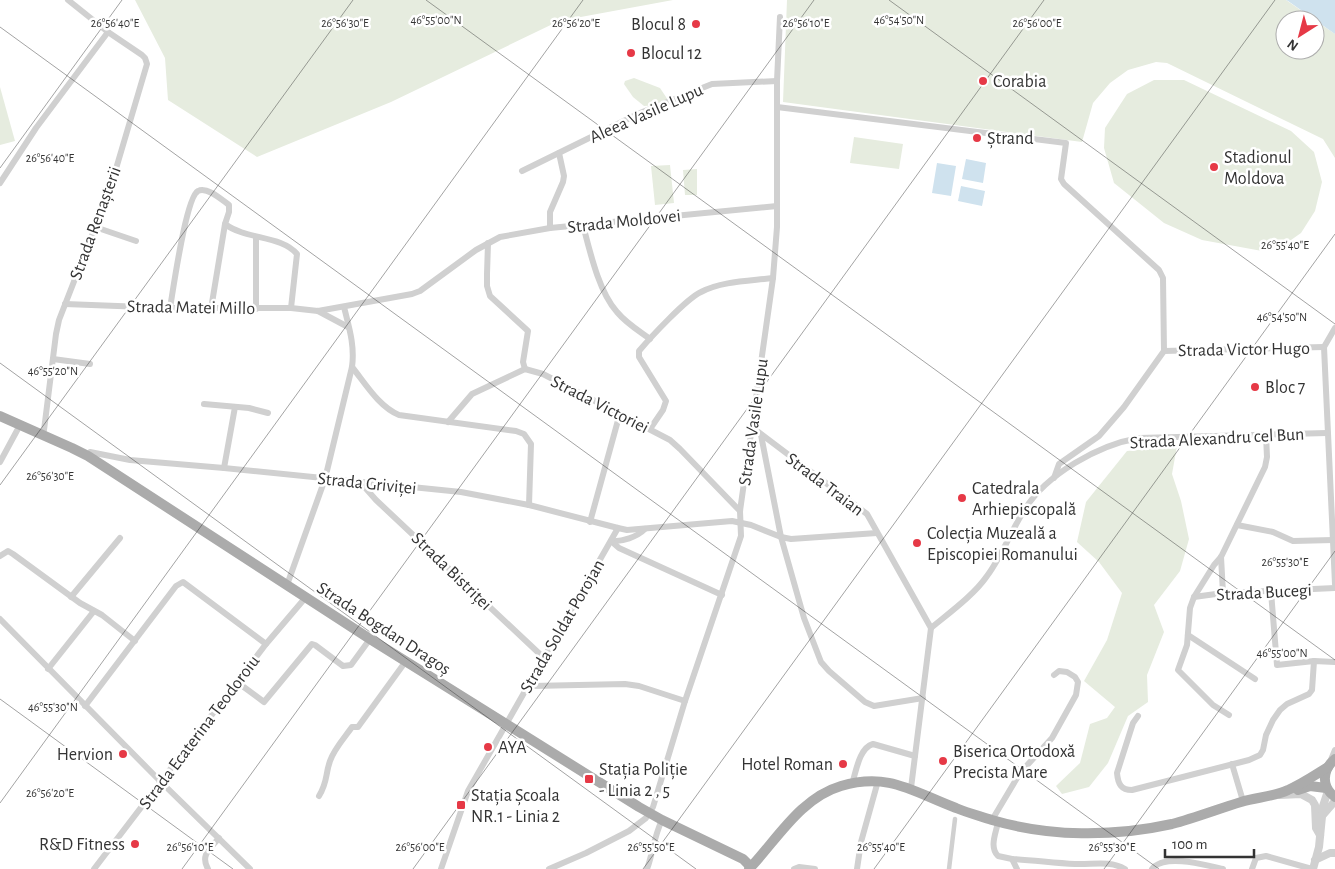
<svg xmlns="http://www.w3.org/2000/svg" width="1335" height="869" font-family="'Alegreya Sans',sans-serif">
  <style>
    .green { fill: #e6ecdf; fill-rule: evenodd }
    .water { fill: #cfe2ee }
    .lines { fill: none; stroke-linecap: round; stroke-linejoin: round }
    .pedestrian { stroke: #d0d0d0; stroke-width: 4.5 }
    .minor { stroke: #d0d0d0; stroke-width: 6 }
    .tertiary { stroke: #d0d0d0; stroke-width: 8 }
    .primary { stroke: #ababab; stroke-width: 10 }
    .ticks { fill: none; stroke: #333; stroke-width: 1; stroke-opacity: 0.45 }
    .poi-dot { fill: #e63946; stroke: #fff; stroke-width: 2 }
    .labels { text-anchor: middle; stroke-width: 5; stroke-linejoin: round; paint-order: stroke }
    .poi-label { font-size: 18px; fill: #333; stroke: #fff; text-anchor: start }
    .street-label { font-size: 18px; fill: #333; stroke: #fff }
    .ticks-label { font-size: 12px; text-anchor: middle; fill: #333; stroke: #fff; stroke-width: 5; stroke-linejoin: round; paint-order: stroke }
  </style>
  <rect width="100%" height="100%" fill="#fff"/>
  <g class="green">
    <path d="M135,0H673L559,21L391,102L257,157L168,100L165,58Z"/>
    <path d="M787,0H1286L1335,34V158L1323,139L1167,63L1156,62L1128,70L1110,83L1093,103L1082,142L783,102ZM1285,20H1315V50H1285Z"/>
    <path d="M634,78L660,88L668,100L658,105L644,106L633,97L624,84L625,81Z"/>
    <path d="M1154,80H1184L1291,131L1314,152L1322,182L1315,211L1301,233L1281,247L1262,251L1202,240L1164,223L1114,183L1104,148L1105,128L1127,94Z"/>
    <path d="M0,87L15,141L0,145Z"/>
    <path d="M854,137L903,144L899,169L850,163Z"/>
    <path d="M670,165L674,203L655,205L651,166Z"/>
    <path d="M697,169V195H685L683,170Z"/>
    <path d="M1177,446L1172,474L1181,501L1189,539L1180,571L1154,605L1164,632L1147,675L1148,702L1128,716L1108,763L1089,787L1062,794L1056,786L1080,763L1090,724L1107,718L1115,707L1084,681L1107,640L1122,593L1099,562L1077,542L1086,502L1127,451Z"/>
  </g>
  <g class="water">
    <path d="M1286,0H1335V34L1288,1Z"/>
    <path d="M966,159L986,163L983,183L962,179Z"/>
    <path d="M937,163L956,166L951,196L932,193Z"/>
    <path d="M961,186L985,191L982,206L958,201Z"/>
  </g>
  <g class="lines">
    <path class="pedestrian" d="M949,869L955,819"/>
    <g class="minor">
      <path d="M777,107L1066,143L1061,179L1064,184L1159,270L1163,278L1164,351"/>
      <path d="M522,171L640,113L712,84L777,81"/>
      <path d="M0,183L36,128L108,32"/>
      <path d="M583,225C590,252 599,292 617,312C626,323 639,331 650,339"/>
      <path d="M95,227L136,241"/>
      <path d="M550,228V212L563,182L564,176L559,153"/>
      <path d="M488,243L487,274V286L490,296L528,331L523,362L525,369"/>
      <path d="M65,304L170,308H291L318,311L412,294L420,291L476,250L500,237L550,228L777,206"/>
      <path d="M170,308C173,291 186,197 198,191C207,186 222,200 229,205V212L225,224C246,240 281,235 297,254L291,308"/>
      <path d="M211,309L225,224"/>
      <path d="M256,309V237"/>
      <path d="M318,311L348,327"/>
      <path d="M1335,328L1324,347L1335,584"/>
      <path d="M53,359L90,364"/>
      <path d="M352,367C365,383 379,407 399,415L516,431L524,434L531,444L529,505"/>
      <path d="M204,404L249,408L268,413"/>
      <path d="M448,422L472,394L525,369L543,374L670,440L680,449L740,511"/>
      <path d="M753,428L867,514L931,628"/>
      <path d="M650,429L663,410L666,401L639,357V351C650,338 686,299 701,292C722,281 750,281 773,278"/>
      <path d="M42,434L44,430L56,334L59,320L110,189L147,64L145,58L142,55L108,32L68,0"/>
      <path d="M761,435L781,537L804,618L821,662L829,671L865,702L874,706L923,698"/>
      <path d="M88,456L90,452L130,460L224,468L461,492L529,505L618,528L627,530L732,521L751,525L781,537L791,539L877,533"/>
      <path d="M0,462L20,425"/>
      <path d="M224,468L235,407"/>
      <path d="M1054,478L1059,464L1099,436L1124,407L1164,351L1324,347"/>
      <path d="M361,483L376,500L544,658"/>
      <path d="M590,522L620,413"/>
      <path d="M1237,525L1273,532L1293,541L1333,540"/>
      <path d="M611,541L619,548L722,595"/>
      <path d="M611,541C622,542 637,537 645,529"/>
      <path d="M0,556L8,551L13,554L80,603L102,615L135,641"/>
      <path d="M1221,557L1223,593"/>
      <path d="M287,585L325,479L352,367C355,346 349,327 344,307"/>
      <path d="M1271,592L1277,665L1314,661L1335,662"/>
      <path d="M71,597L120,538"/>
      <path d="M1194,597L1223,593L1335,588"/>
      <path d="M0,619L161,782L250,869"/>
      <path d="M1188,635L1255,679"/>
      <path d="M48,669L94,611"/>
      <path d="M237,682L264,702L312,644L315,645L343,666L351,665L370,639"/>
      <path d="M529,684L532,686L625,684L639,686L685,701"/>
      <path d="M85,706L176,586L183,582L266,644"/>
      <path d="M1229,715L1213,705L1178,670L1187,645L1190,608L1194,597L1214,565L1221,557L1265,467L1267,457L1266,435"/>
      <path d="M1138,716L1133,723L1117,773C1118,784 1121,790 1132,790L1249,760L1260,755L1263,750L1266,735L1273,720L1280,710L1287,704L1309,694L1312,690L1314,661"/>
      <path d="M1330,762L1335,750"/>
      <path d="M1232,764L1243,801"/>
      <path d="M852,784C856,772 859,748 873,744L915,756"/>
      <path d="M911,788L931,628C949,613 974,595 987,576C1002,556 1011,531 1025,509C1047,474 1098,445 1139,438L1327,433"/>
      <path d="M319,796C328,781 325,775 330,761C334,749 345,737 352,727H358L406,661"/>
      <path d="M992,820L1020,773L1052,738L1076,695L1078,682L1075,677L1067,672L1059,671L1054,675"/>
      <path d="M998,822C996,833 989,847 998,856L1012,859L1017,869"/>
      <path d="M1012,859C1033,860 1054,863 1075,864C1092,865 1109,860 1125,869"/>
      <path d="M94,869L266,644L306,597"/>
      <path d="M208,869C200,855 210,849 219,838"/>
      <path d="M441,869L468,791L618,528"/>
      <path d="M549,869L586,853L629,831L646,818L653,807L685,701L741,536L740,511L773,278L777,227V81L780,17"/>
      <path d="M647,869C653,853 654,836 662,820"/>
      <path d="M794,869L799,867L815,869"/>
      <path d="M857,869L861,842L878,781"/>
      <path d="M1152,869C1164,853 1206,865 1223,869"/>
      <path d="M1252,869L1256,858L1266,856L1312,869"/>
    </g>
    <g class="tertiary">
      <path d="M1280,795L1301,794L1312,800L1315,805L1316,828L1320,835"/>
      <path d="M1322,816L1335,801"/>
      <path d="M1315,860L1330,853H1335"/>
      <path d="M1313,869L1319,847L1323,806L1328,791"/>
    </g>
    <g class="primary">
      <path d="M0,416L72,448L88,456L370,639L639,807L662,820L743,859L751,867"/>
      <path d="M1335,759C1322,770 1321,787 1335,797"/>
      <path d="M1298,790L1310,786L1326,788"/>
      <path d="M749,869C776,841 800,798 841,786C889,772 913,792 956,808C968,813 980,816 992,820C1050,837 1113,837 1172,824C1195,818 1218,809 1241,802C1256,797 1274,797 1288,790C1302,784 1315,775 1328,767"/>
    </g>
  </g>
  <path class="ticks" d="M426,0L1335,660M889,0L1335,324M0,27L1159,869M0,168L122,0M0,363L696,869M0,485L353,0M0,699L233,869M0,803L583,0M182,869L814,0M413,869L1044,0M643,869L1275,0M874,869L1335,234M1104,869L1335,551"/>
  <g class="poi-dot">
    <circle cx="696" cy="24" r="5"/>
    <circle cx="631" cy="53" r="5"/>
    <circle cx="983" cy="81" r="5"/>
    <circle cx="977" cy="138" r="5"/>
    <circle cx="1214" cy="167" r="5"/>
    <circle cx="1255" cy="387" r="5"/>
    <circle cx="962" cy="498" r="5"/>
    <circle cx="917" cy="543" r="5"/>
    <circle cx="488" cy="747" r="5"/>
    <circle cx="123" cy="754" r="5"/>
    <circle cx="943" cy="761" r="5"/>
    <circle cx="843" cy="764" r="5"/>
    <rect x="584" y="774" width="10" height="10" rx="2.5"/>
    <rect x="456" y="800" width="10" height="10" rx="2.5"/>
    <circle cx="135" cy="844" r="5"/>
  </g>
  <g class="labels">
    <g class="poi-label">
      <text x="686" y="30" text-anchor="end">Blocul 8</text>
      <text x="641" y="59">Blocul 12</text>
      <text x="993" y="87">Corabia</text>
      <text x="987" y="144">Ștrand</text>
      <text x="1224" y="163">Stadionul<tspan x="1224" dy="21">Moldova</tspan></text>
      <text x="1265" y="393">Bloc 7</text>
      <text x="972" y="494">Catedrala<tspan x="972" dy="21">Arhiepiscopală</tspan></text>
      <text x="927" y="539">Colecția Muzeală a<tspan x="927" dy="21">Episcopiei Romanului</tspan></text>
      <text x="498" y="753">AYA</text>
      <text x="953" y="757">Biserica Ortodoxă<tspan x="953" dy="21">Precista Mare</tspan></text>
      <text x="113" y="760" text-anchor="end">Hervion</text>
      <text x="833" y="770" text-anchor="end">Hotel Roman</text>
      <text x="599" y="775">Stația Poliție<tspan x="599" dy="21">- Linia 2 , 5</tspan></text>
      <text x="471" y="801">Stația Școala<tspan x="471" dy="21">NR.1 - Linia 2</tspan></text>
      <text x="125" y="850" text-anchor="end">R&amp;D Fitness</text>
    </g>
    <g class="street-label">
      <text transform="translate(646 113) rotate(-24)" y="6">Aleea Vasile Lupu</text>
      <text transform="translate(624 221) rotate(-6)" y="6">Strada Moldovei</text>
      <text transform="translate(95 223) rotate(-70)" y="6">Strada Renașterii</text>
      <text transform="translate(191 307) rotate(1)" y="6">Strada Matei Millo</text>
      <text transform="translate(1244 349) rotate(-1)" y="6">Strada Victor Hugo</text>
      <text transform="translate(600 404) rotate(27)" y="6">Strada Victoriei</text>
      <text transform="translate(753 422) rotate(-82)" y="6">Strada Vasile Lupu</text>
      <text transform="translate(1217 438) rotate(-3)" y="6">Strada Alexandru cel Bun</text>
      <text transform="translate(367 483) rotate(6)" y="6">Strada Griviței</text>
      <text transform="translate(825 484) rotate(37)" y="6">Strada Traian</text>
      <text transform="translate(452 571) rotate(44)" y="6">Strada Bistriței</text>
      <text transform="translate(1264 592) rotate(-3)" y="6">Strada Bucegi</text>
      <text transform="translate(562 626) rotate(-60)" y="6">Strada Soldat Porojan</text>
      <text transform="translate(384 628) rotate(33)" y="6">Strada Bogdan Dragoș</text>
      <text transform="translate(199 732) rotate(-53)" y="6">Strada Ecaterina Teodoroiu</text>
    </g>
  </g>
  <g class="ticks-label">
    <text x="436" y="24">46°55'00"N</text>
    <text x="899" y="24">46°54'50"N</text>
    <text x="115" y="27">26°56'40"E</text>
    <text x="345" y="27">26°56'30"E</text>
    <text x="576" y="27">26°56'20"E</text>
    <text x="806" y="27">26°56'10"E</text>
    <text x="1037" y="27">26°56'00"E</text>
    <text x="50" y="162">26°56'40"E</text>
    <text x="1285" y="249">26°55'40"E</text>
    <text x="1282" y="321">46°54'50"N</text>
    <text x="53" y="375">46°55'20"N</text>
    <text x="50" y="480">26°56'30"E</text>
    <text x="1285" y="566">26°55'30"E</text>
    <text x="1282" y="657">46°55'00"N</text>
    <text x="53" y="711">46°55'30"N</text>
    <text x="50" y="797">26°56'20"E</text>
    <text x="190" y="851">26°56'10"E</text>
    <text x="420" y="851">26°56'00"E</text>
    <text x="651" y="851">26°55'50"E</text>
    <text x="881" y="851">26°55'40"E</text>
    <text x="1112" y="851">26°55'30"E</text>
  </g>
  <g transform="translate(1300 35) rotate(216)"><circle r="24" fill="#ffffff" stroke="#adadad"/>
  <path d="M0-4L9 19L0 12L-9 19Z" fill="#e63946"/>
  <text y="-8" font-size="14" font-weight="bold" text-anchor="middle" fill="#333333">N</text>
  </g>
  <path d="M1165 849v8h89v-8" fill="none" stroke="#333333" stroke-width="2.5"/>
  <text x="1172" y="849" font-size="15" fill="#333333" stroke="#ffffff" stroke-width="4" paint-order="stroke">100 m</text>
</svg>
